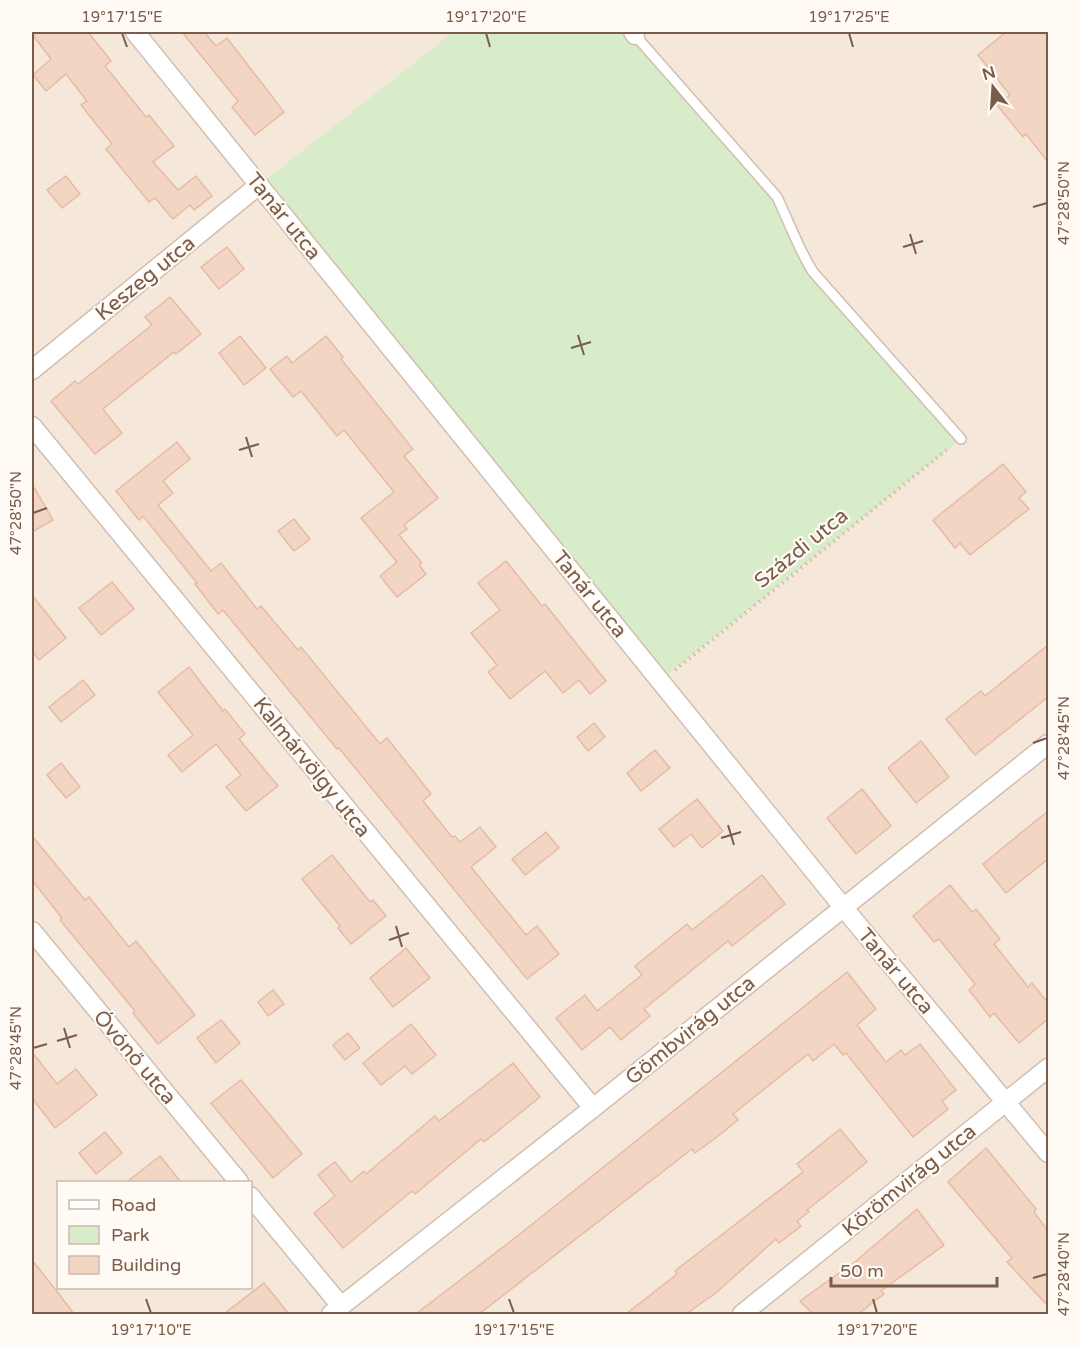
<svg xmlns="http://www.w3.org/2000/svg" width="1080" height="1346" font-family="'Varela Round',sans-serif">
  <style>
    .residential { fill: #f5e8da; fill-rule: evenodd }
    .green { fill: #d8ecc9 }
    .building { fill: #f3d5c3; stroke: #e6bba3; stroke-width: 1.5 }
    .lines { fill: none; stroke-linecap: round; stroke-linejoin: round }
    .service-casing { stroke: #d1beb0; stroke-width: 12 }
    .minor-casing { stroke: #d1beb0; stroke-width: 21 }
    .path { stroke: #d9b8a5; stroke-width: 4; stroke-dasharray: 1.5 4.5; stroke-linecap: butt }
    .service { stroke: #fff; stroke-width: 9 }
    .minor { stroke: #fff; stroke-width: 18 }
    .ticks { fill: none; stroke: #7a5c4d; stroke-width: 2 }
    .labels { text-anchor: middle; stroke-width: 4.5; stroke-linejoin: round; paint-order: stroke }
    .street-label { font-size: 21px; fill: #7a5c4d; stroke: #fffaf3 }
    .neatline { fill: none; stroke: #7a5c4d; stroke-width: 2 }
    .ticks-label { font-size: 15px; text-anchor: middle; fill: #7a5c4d }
  </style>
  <rect width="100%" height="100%" fill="#fdf6ec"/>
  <path class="residential" d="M32,32H453L259,185L813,272L633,32H1048V1314H32ZM58,1182H250V1288H58Z"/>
  <path class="green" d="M453,32H633L777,197L801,253L961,439L660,681L259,185Z"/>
  <g class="building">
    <path d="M32,32H88L111,61L105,66L146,117L149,115L174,146L153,162L178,190L196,176L212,196L194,210L190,205L173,219L155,198L149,202L106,149L112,144L81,105L87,101L66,74L46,91L33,75L51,59L32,34Z"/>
    <path d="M182,32H204L216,46L227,38L284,112L255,135L232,107L238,101Z"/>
    <path d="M1006,32H1048V162L1026,134L1023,137L997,105L1010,95L978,55Z"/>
    <path d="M66,176L80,194L62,208L47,190Z"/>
    <path d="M227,247L244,269L219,289L201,267Z"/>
    <path d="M170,297L201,334L176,354L174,352L103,409L122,433L95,454L51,401L75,381L78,384L152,325L145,317Z"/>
    <path d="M240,336L266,368L244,385L219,353Z"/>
    <path d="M326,336L343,357L341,359L413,449L404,456L438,498L404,525L407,529L399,535L422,563L419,565L426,574L397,597L380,576L397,562L361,518L394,492L344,430L337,436L301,391L293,397L270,369L287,356L292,363Z"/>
    <path d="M177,442L190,459L163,481L173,493L158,505L211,571L221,563L257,609L261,606L298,650L301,647L380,744L387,738L431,794L423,801L452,837L455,836L460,842L480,827L496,847L471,867L526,935L537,926L559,954L527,979L339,748L337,749L223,610L218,614L195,584L197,583L143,516L139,520L116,491Z"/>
    <path d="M1003,464L1026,492L1019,498L1029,509L970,555L960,543L955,548L933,520Z"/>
    <path d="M32,484L53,520L32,532Z"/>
    <path d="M294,519L310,539L294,551L278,531Z"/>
    <path d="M506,561L542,606L545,604L606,681L590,694L579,680L563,693L545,671L510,699L488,672L497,665L471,633L500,610L478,583Z"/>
    <path d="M112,582L134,609L101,635L79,608Z"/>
    <path d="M32,595L66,638L39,660L32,651Z"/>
    <path d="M1048,645V697L975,755L946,719L981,691L985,696Z"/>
    <path d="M189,667L223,711L225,709L245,734L239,739L278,786L246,811L226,787L241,775L216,744L182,772L168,755L193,735L158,692Z"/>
    <path d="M83,680L95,695L61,722L49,707Z"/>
    <path d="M594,723L605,737L588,751L577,737Z"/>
    <path d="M921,741L949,777L916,803L888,768Z"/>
    <path d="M655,750L670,768L641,791L627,773Z"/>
    <path d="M61,763L80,787L66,798L47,775Z"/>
    <path d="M862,789L891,826L856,854L827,818Z"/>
    <path d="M697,799L723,831L702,848L691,834L674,847L659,829Z"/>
    <path d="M1048,811V859L1006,893L983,864Z"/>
    <path d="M546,832L559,848L525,875L512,859Z"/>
    <path d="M32,836L85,900L89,897L129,947L136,941L195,1015L158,1044L133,1013L135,1011L60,920L62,918L32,880Z"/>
    <path d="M332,855L370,902L373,900L386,916L351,944L338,928L340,926L302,879Z"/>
    <path d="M762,875L785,904L732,946L728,941L644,1009L650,1016L621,1040L610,1027L582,1050L556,1018L585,995L597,1011L642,975L635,966L687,924L692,930Z"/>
    <path d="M950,885L972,912L976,909L1000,939L994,944L1028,987L1032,983L1048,1003V1019L1019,1043L994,1013L990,1017L969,990L975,984L939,939L934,942L913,916Z"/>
    <path d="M406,948L430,978L393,1007L370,978Z"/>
    <path d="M847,972L876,1009L857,1025L886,1062L901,1050L905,1055L920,1044L956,1090L942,1101L948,1109L913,1137L846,1053L843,1055L834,1044L813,1061L808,1054L733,1114L738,1120L717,1137L695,1153L692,1149L479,1314H416L520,1234Z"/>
    <path d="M273,990L284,1004L268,1016L258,1002Z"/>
    <path d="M221,1020L240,1043L216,1063L197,1038Z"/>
    <path d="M411,1024L436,1055L412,1074L405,1066L381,1085L363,1063Z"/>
    <path d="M348,1033L360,1048L345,1060L333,1045Z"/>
    <path d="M32,1052L57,1084L76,1069L97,1095L55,1128L32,1098Z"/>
    <path d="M513,1063L540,1097L484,1142L481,1139L415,1194L412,1191L343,1248L314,1213L335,1196L318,1175L335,1162L351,1182L364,1171L366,1174L435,1116L439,1121Z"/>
    <path d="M241,1080L302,1154L273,1178L211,1103Z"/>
    <path d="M840,1129L867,1162L807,1210L809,1212L797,1221L801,1226L779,1243L776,1239L717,1292L686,1314H626L677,1274L675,1271L803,1172L797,1164Z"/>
    <path d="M105,1132L122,1153L96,1174L79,1153Z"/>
    <path d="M986,1148L1036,1209L1034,1212L1048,1231V1306L1007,1262L1012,1258L948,1182Z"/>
    <path d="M160,1156L181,1182H127Z"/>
    <path d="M917,1209L944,1245L881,1291L884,1294L858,1314H813L800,1301L856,1261Z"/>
    <path d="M32,1260L55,1289L74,1314H32Z"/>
    <path d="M264,1283L289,1314H224Z"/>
  </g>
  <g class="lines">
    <g class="service-casing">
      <path id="service" d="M635,35L777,197C789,222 798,248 813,272L961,439"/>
    </g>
    <g class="minor-casing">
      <g id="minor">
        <path d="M135,32L843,907L1048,1153"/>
        <path d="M633,32L635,35"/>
        <path d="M32,370L259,185"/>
        <path d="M32,426L593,1108"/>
        <path d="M32,931L239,1182"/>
        <path d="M250,1196L341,1306"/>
        <path d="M331,1314L593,1108L1048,744"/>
        <path d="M742,1314L1048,1068"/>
      </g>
    </g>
    <path class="path" d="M675,670L949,448"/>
    <use href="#service" class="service"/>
    <use href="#minor" class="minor"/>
  </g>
  <path class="ticks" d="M122,33L127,47M486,33L490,47M849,33L853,47M1033,207L1047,203M910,234L916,254M903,247L923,241M578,335L584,355M571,348L591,342M246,437L252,457M239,450L259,444M33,513L47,508M1033,743L1047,738M728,825L734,845M721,838L741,832M396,926L402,947M389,940L409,933M64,1028L70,1048M57,1041L77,1035M33,1048L47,1044M1033,1278L1047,1274M146,1299L151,1313M509,1299L514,1313M873,1299L877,1313"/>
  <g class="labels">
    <g class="street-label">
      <text transform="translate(284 216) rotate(51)" y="7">Tanár utca</text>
      <text transform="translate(145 278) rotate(-39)" y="7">Keszeg utca</text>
      <text transform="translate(801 548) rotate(-39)" y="7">Százdi utca</text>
      <text transform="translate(590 594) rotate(51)" y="7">Tanár utca</text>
      <text transform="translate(312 767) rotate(51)" y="7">Kalmárvölgy utca</text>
      <text transform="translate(896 971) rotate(50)" y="7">Tanár utca</text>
      <text transform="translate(690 1030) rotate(-39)" y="7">Gömbvirág utca</text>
      <text transform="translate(135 1057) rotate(50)" y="7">Óvónő utca</text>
      <text transform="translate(909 1180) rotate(-39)" y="7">Körömvirág utca</text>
    </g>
  </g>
  <rect width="1080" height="1346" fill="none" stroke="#fffaf3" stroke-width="66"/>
  <rect x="57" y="1181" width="195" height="108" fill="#fffaf3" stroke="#cabbb1" stroke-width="1.5"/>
  <rect x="69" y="1200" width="30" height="9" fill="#ffffff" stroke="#cabbb1" stroke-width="1.5"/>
  <text x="111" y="1211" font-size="18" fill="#7a5c4d">Road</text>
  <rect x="69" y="1226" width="30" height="18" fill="#d8ecc9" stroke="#cabbb1" stroke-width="1.5"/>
  <text x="111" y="1241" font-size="18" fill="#7a5c4d">Park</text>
  <rect x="69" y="1256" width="30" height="18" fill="#f3d5c3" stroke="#cabbb1" stroke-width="1.5"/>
  <text x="111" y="1271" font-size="18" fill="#7a5c4d">Building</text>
  <g transform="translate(993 87) rotate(343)" stroke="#fffaf3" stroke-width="4.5" paint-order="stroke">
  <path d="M0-4.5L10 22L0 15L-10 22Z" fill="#7a5c4d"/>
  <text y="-9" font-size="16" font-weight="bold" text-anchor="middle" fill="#7a5c4d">N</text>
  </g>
  <path d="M831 1277v9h166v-9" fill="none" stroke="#7a5c4d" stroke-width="3"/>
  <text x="840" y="1277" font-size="18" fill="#7a5c4d" stroke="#fffaf3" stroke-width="4.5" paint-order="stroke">50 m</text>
  <rect x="33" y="33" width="1014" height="1280" class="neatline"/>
  <g class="ticks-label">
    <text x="122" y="22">19°17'15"E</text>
    <text x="486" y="22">19°17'20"E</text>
    <text x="849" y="22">19°17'25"E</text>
    <text transform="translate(1064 203) rotate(-90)" y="5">47°28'50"N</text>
    <text transform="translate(16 513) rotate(-90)" y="5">47°28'50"N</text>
    <text transform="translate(1064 738) rotate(-90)" y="5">47°28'45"N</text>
    <text transform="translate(16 1048) rotate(-90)" y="5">47°28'45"N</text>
    <text transform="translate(1064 1274) rotate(-90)" y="5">47°28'40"N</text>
    <text x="151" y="1335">19°17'10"E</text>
    <text x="514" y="1335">19°17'15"E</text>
    <text x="877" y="1335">19°17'20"E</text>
  </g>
</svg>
